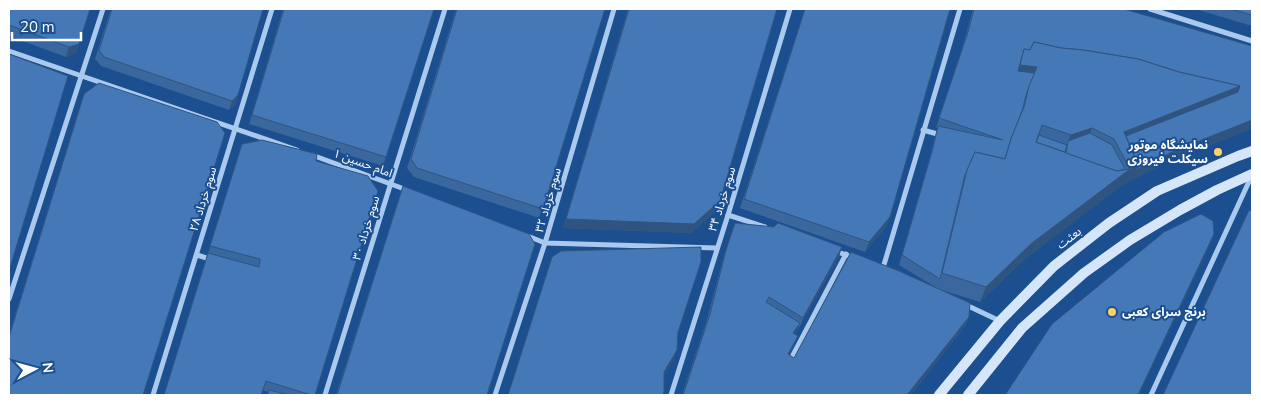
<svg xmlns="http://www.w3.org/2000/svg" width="1261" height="404" font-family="'Nunito Sans','Noto Sans Arabic',sans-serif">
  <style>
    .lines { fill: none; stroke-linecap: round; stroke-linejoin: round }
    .minor { stroke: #a9c9ee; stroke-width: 5 }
    .secondary { stroke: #d6e6fa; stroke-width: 10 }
    .wall { fill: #3a679d }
    .shaded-wall { fill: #305480 }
    .building { fill: #4478b7; stroke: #305480; fill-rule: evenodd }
    .poi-dot { fill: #ffd166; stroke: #1b4f8f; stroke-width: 2 }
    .labels { text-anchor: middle; stroke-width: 4; stroke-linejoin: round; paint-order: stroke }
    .poi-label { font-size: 12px; font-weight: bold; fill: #fff; stroke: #1b4f8f; text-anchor: end }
    .street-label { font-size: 12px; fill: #fff; stroke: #1b4f8f }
  </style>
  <rect width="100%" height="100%" fill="#1b4f8f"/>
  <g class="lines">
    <g class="minor">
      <path d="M1150,9L1252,41"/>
      <path d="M9,51L297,150"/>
      <path d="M923,130L941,135"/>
      <path d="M312,155L407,190"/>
      <path d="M728,215L765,227"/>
      <path d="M525,235L545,243L717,248"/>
      <path d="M835,251L855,258"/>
      <path d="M197,255L213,260"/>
      <path d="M883,268L960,9"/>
      <path d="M9,299L103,9"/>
      <path d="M964,304L1000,321"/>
      <path d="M791,359L846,254"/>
      <path d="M153,395L272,9"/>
      <path d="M325,395L445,9"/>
      <path d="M495,395L545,243L614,9"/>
      <path d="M671,395L728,215L790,9"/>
      <path d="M1151,395L1252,175"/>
    </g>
    <g class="secondary">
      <path d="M939,395L1000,321L1054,266L1109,223L1157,191L1238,156L1252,151"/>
      <path d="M968,395L1022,328L1084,273L1130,240L1180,210L1217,190L1252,174"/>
    </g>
  </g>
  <g class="wall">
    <path d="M9,9L79,44L76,53L66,57L9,36Z"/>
    <path d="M111,9H263L235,105L229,110L101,66L95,59Z"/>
    <path d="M283,9H434L383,166L249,124Z"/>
    <path d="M456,9H605L539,218L414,177L407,168Z"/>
    <path d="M628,9H777L717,210L691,233L563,228Z"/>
    <path d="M805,9H950L890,217L886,227L865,252L740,208Z"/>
    <path d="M973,9H1124L1252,46V129L1171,160L1124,184L1026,258L980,302L938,289L969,317L965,326L911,395H682L706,323L723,259L735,223L839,257L795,335L794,346L789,355L794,358L935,287L899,265L930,157L935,136L938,128H936L964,42Z"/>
    <path d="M1195,9H1252V26Z"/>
    <path d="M84,94L9,395V335Z"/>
    <path d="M242,144L316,161L315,395H267L268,392L263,390L261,395H164Z"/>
    <path d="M403,186L487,395H336Z"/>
  </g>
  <g class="shaded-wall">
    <path d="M79,44L76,53L66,57L69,47Z"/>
    <path d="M1020,65L1037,67L1028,92L1015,80Z"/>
    <path d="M1240,86L1234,101L1125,144L1124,132Z"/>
    <path d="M238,95L235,105L229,110L232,101Z"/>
    <path d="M1252,120V129L1171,160L1124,184L1026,258L980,302L986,287L1032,243L1130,169L1138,165Z"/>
    <path d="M1092,128L1087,143L1068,141L1071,135Z"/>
    <path d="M720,201L717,210L691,233L563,228L566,219Z"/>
    <path d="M890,217L886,227L865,252L869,242Z"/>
    <path d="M1214,234L1211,243L1139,395H1138Z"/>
    <path d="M842,247L839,257L800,327L803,318Z"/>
    <path d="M969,317L965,326L911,395H907Z"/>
    <path d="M800,323L797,332L789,342L793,333Z"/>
    <path d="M798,336L794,346L784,364L788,354Z"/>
    <path d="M677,350L674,359L661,382L664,372Z"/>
  </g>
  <g class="building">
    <path d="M9,9H90L79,44L69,47L9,25Z"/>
    <path d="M112,9H263L238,95L232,101L104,57L99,50Z"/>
    <path d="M284,9H434L386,157L252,115Z"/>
    <path d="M457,9H605L543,209L417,168L411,159Z"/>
    <path d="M629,9H777L720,201L694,224L566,219Z"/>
    <path d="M805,9H950L890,217L869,242L744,199Z"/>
    <path d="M974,9H1124L1252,46V120L1174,151L1136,170L1138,165L1126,136L1238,92L1240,86L1179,72L1138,59L1083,50L1061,48L1034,42L1030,50L1024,49L1018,71L1035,73L1027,92L1022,111L1010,142L1005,159L975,152L965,175L940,279L902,255L933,148L938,126L1003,140L939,118L968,32Z"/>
    <path d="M1230,9H1252V15Z"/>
    <path d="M1034,42L1061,48L1083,50L1138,59L1179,72L1240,86L1124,132L1138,165L1130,169L1032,243L986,287L942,273L967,170L975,152L1005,159L1012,136L1024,107L1029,86L1037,67L1020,65L1024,49L1030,50ZM1042,125L1071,135L1092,128L1114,139L1130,169L1117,171L1036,142Z"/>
    <path d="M9,54L68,76L9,271Z"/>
    <path d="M99,83L217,122L225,133L143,395H9V337L84,94Z"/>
    <path d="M1090,133L1112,145L1125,169L1117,171L1066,153L1068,141Z"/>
    <path d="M1039,135L1067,145L1065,152L1036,142Z"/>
    <path d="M262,140L317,154L316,161L368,176L378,191L315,395H311L266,381L261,395H164L208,253L259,267L260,259L210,246L242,144Z"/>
    <path d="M403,186L529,234L535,244L487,395H337Z"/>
    <path d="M1249,210L1252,211V395H1163Z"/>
    <path d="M1201,214L1213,221L1214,234L1138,395H1005L1052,324L1164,232Z"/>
    <path d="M735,223L774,227L778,223L842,247L803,318L769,297L766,302L800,323L793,333L798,336L788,354L794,358L851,252L899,271L970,303L969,317L907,395H683L710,314L726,250Z"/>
    <path d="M701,247V262L678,332L677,350L664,372V391L663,395H508L552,257L561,251Z"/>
    <path d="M269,390L289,395H268Z"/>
  </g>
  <g class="poi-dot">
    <circle cx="1218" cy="152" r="5"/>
    <circle cx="1112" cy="312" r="5"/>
  </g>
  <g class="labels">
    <g class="poi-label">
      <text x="1208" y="149">نمایشگاه موتور<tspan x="1208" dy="14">سیکلت فیروزی</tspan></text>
      <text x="1122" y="316" text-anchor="start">برنج سرای کعبی</text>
    </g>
    <g class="street-label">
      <text transform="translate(363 163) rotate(20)" y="4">امام حسین ۱</text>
      <text transform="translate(203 199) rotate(-73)" y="4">سوم خرداد ۲۸</text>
      <text transform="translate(722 199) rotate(-73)" y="4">سوم خرداد ۳۴</text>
      <text transform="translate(548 200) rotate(-74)" y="4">سوم خرداد ۳۲</text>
      <text transform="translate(366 228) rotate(-73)" y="4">سوم خرداد ۳۰</text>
      <text transform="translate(1069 238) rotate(-38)" y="4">بعثت</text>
    </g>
  </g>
  <rect width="1261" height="404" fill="none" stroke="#ffffff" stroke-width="20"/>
  <g transform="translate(35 369) rotate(84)" stroke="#1b4f8f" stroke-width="4" paint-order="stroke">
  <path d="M0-4L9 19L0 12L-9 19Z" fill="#ffffff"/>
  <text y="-8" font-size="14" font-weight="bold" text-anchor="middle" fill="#ffffff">N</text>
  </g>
  <path d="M12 32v8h69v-8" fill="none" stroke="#ffffff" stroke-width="2.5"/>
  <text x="20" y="32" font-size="15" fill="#ffffff" stroke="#1b4f8f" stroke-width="4" paint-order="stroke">20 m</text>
</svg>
